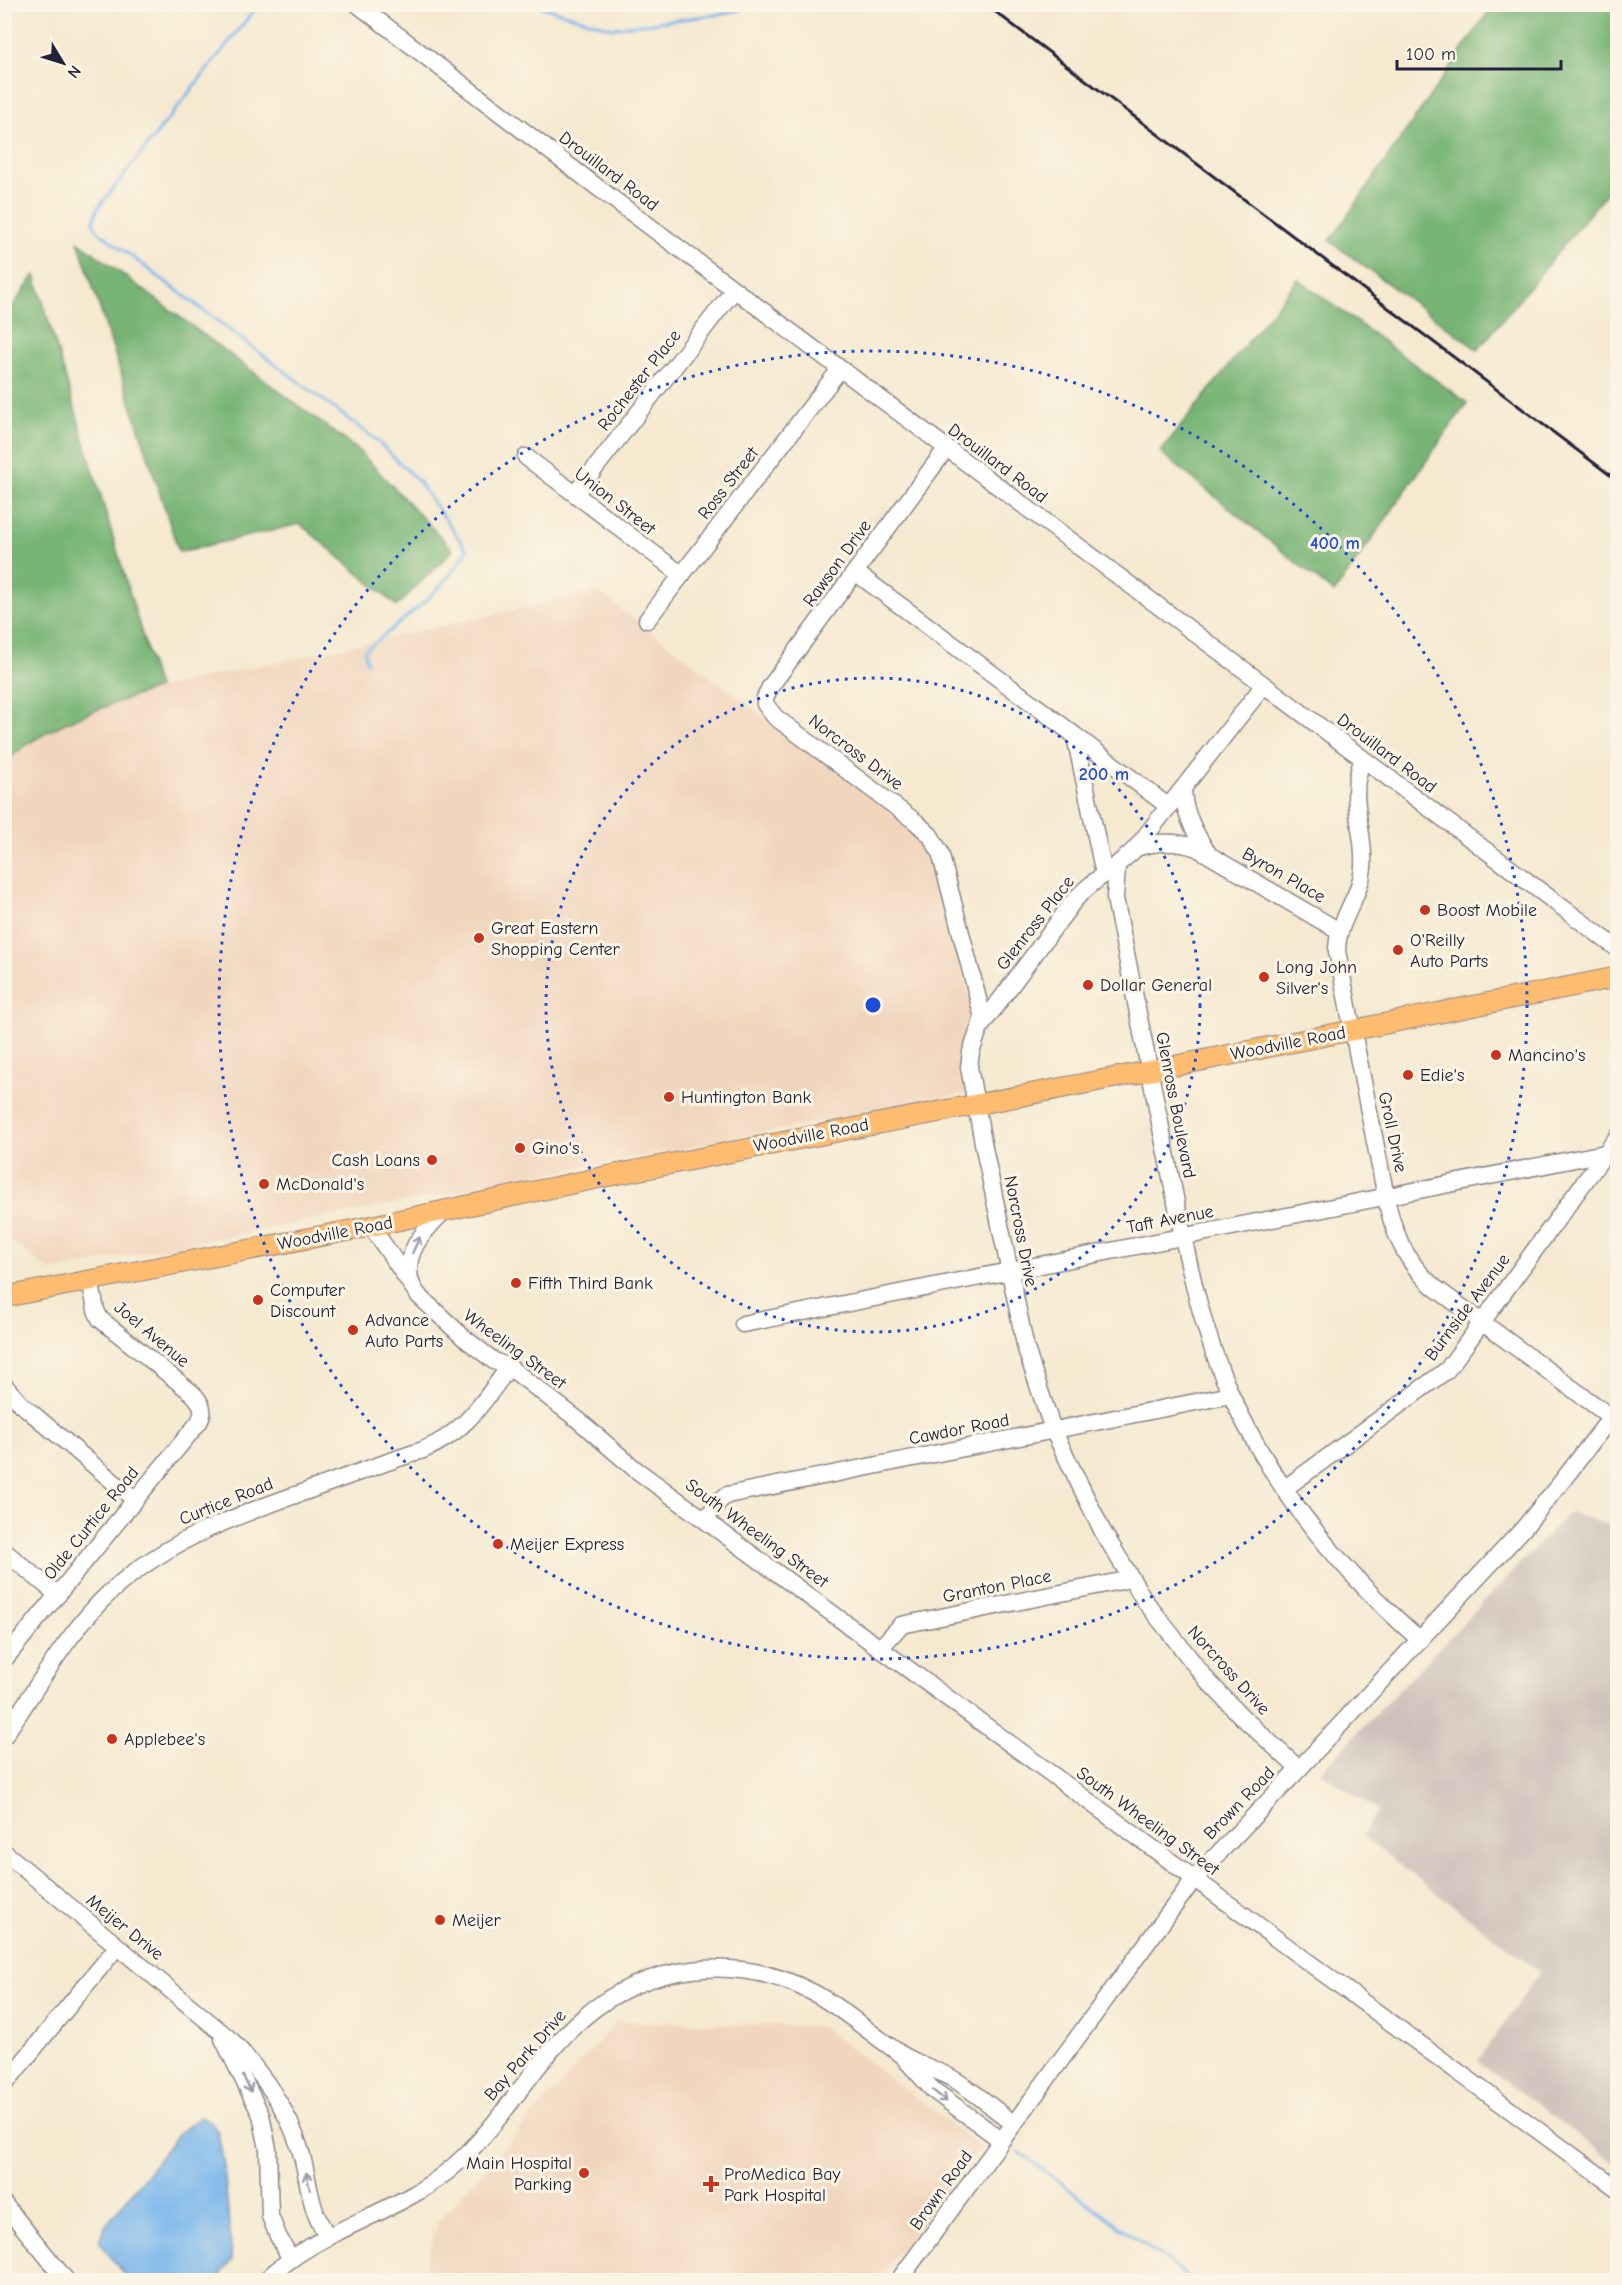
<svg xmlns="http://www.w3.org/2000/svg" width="1622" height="2285" font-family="'Comic Neue',sans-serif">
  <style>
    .built { fill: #f1d5bd }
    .industrial { fill: #cec1ba }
    .forest { fill: #77b474; stroke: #4c6b58; stroke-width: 1.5 }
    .water { fill: #79b6ec; stroke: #4e6c94; stroke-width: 1.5 }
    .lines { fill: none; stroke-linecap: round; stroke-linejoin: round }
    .stream { stroke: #79b6ec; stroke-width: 3 }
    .minor-casing { stroke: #8c8686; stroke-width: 19 }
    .major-casing { stroke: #8c8686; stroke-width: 22 }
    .minor { stroke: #fff; stroke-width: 16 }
    .major { stroke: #febc70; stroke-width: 20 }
    .rail { stroke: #22223b; stroke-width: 3 }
    .oneway { stroke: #9c9ca7 }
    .ring { fill: none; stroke: #1d4ed8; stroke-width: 3; stroke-dasharray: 3 6 }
    .poi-dot { fill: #c8321e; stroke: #fcf5e5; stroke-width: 2 }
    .labels { text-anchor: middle; stroke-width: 6; stroke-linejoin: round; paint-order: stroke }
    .street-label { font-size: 18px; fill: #22223b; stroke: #fcf5e5 }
    .poi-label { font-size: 18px; fill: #22223b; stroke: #fcf5e5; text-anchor: start }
    .centre { fill: #1d4ed8; stroke: #fcf5e5; stroke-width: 3 }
    .ring-label { font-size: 18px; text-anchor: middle; font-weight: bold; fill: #1d4ed8; stroke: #fcf5e5; stroke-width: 6; stroke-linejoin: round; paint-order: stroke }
  </style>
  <rect width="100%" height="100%" fill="#fcf5e5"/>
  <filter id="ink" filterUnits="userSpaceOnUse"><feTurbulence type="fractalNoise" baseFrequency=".0167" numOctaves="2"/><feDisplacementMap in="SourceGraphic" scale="12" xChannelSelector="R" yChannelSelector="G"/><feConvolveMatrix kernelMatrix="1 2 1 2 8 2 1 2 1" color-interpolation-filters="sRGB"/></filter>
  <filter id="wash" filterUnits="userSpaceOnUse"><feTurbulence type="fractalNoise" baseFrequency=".008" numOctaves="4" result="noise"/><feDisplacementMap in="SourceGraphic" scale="24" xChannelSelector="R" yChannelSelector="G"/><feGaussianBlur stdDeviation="1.35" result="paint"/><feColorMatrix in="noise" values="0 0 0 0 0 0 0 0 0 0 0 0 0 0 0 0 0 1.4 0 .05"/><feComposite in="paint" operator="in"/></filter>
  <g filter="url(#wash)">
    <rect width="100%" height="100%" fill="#f5e9d0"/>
    <g class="built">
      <path d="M598,592L914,829L933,858L975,1019L968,1093L49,1271L12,1241L5,1240L4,762L18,750L67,721L158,688Z"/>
      <path d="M617,2021L822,2027L981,2147L877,2280H421L438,2222Z"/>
    </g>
    <path class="industrial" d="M1570,1512L1617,1528V2164L1478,2061L1540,1972L1362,1836L1378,1810L1320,1772Z"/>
    <g class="forest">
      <path d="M1493,5H1617V180L1478,350L1330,241Z"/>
      <path d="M78,241L358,450L453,550L397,606L300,524L179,552Z"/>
      <path d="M35,275L158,688C105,707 47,723 5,762V317Z"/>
      <path d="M1298,279L1467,403L1334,593L1160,452Z"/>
    </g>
    <path class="water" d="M200,2117L210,2121L218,2133L224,2166L232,2260L217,2280H128L99,2241L104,2228L180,2132Z"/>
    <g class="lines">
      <g class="stream">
        <path d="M259,4L98,208L93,223L99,232L375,439L418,481L467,550C446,590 399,623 364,651L367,662"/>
        <path d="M532,4L612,28L730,13L755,4"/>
        <path d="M1019,2152L1192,2280"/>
      </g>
    </g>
  </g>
  <g filter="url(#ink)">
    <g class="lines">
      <g class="minor-casing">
        <g id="minor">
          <path d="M357,4L597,187L1618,949"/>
          <path d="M946,449L770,687L765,698V704L775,717L916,822L930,835L940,852L983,1018L971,1052L969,1067L984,1148L1026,1349L1053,1430L1103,1532L1145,1601L1206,1679L1241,1716L1299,1769"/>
          <path d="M526,457L682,575"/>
          <path d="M575,494L734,290"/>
          <path d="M855,572L1048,715L1169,807"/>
          <path d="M647,620L840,369"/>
          <path d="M1075,736L1104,874"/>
          <path d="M1363,760C1346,795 1366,831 1363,868C1360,899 1337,920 1337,951L1388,1207C1396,1240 1409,1265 1434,1287L1611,1417"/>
          <path d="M1183,789C1183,812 1195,834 1208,853"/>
          <path d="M1136,848C1157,841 1177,841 1197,848L1339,931"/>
          <path d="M1117,865L1115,898C1133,988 1151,1078 1169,1168C1185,1245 1198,1323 1231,1395C1275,1491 1341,1571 1420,1640"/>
          <path d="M981,1026L1073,902C1091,880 1117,868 1136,848L1264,685"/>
          <path d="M371,1226L418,1295L463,1337L494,1361L509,1367L577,1419L635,1469L1618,2189"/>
          <path d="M412,1285C400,1254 425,1230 444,1211"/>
          <path d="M743,1324L1605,1153"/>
          <path d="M4,1385L21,1404L135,1500"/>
          <path d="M1284,1489L1447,1370L1618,1136"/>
          <path d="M706,1519L718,1502L727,1495L1231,1395"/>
          <path d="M4,1551L58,1595"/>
          <path d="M881,1647L901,1625L1131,1579"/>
          <path d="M4,1660L199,1422C206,1410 201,1402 192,1393L100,1319L96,1310L90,1280"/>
          <path d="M4,1736C35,1691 62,1642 100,1602C157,1544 231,1517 307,1491C345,1477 384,1463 423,1450C465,1433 483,1402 509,1367"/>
          <path d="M4,1852L232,2041C261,2073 287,2107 300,2149C309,2177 309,2212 328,2236"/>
          <path d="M223,2039L261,2115L268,2149L270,2216L278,2236L291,2259"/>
          <path d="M905,2059L933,2090L1001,2140"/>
          <path d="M4,2085L117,1947"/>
          <path d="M4,2204L66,2280"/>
          <path d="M266,2280C321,2226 401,2214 455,2165C504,2122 534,2060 583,2018C647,1962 739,1954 812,1992C843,2008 869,2033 898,2052C915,2064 937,2069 955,2080C975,2092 994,2109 1013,2123"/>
          <path d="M899,2280L1194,1879L1299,1769L1523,1529L1563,1480L1618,1408"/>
        </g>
      </g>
      <g class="major-casing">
        <path id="major" d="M4,1297L357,1229L608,1176L1149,1071L1618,977"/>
      </g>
      <use href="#minor" class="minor"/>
      <use href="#major" class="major"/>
      <path class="rail" d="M985,4L1618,481"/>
    </g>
    <defs><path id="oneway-shaft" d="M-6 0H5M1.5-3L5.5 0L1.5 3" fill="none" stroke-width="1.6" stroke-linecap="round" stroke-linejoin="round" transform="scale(1.5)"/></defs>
    <g class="oneway">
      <use href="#oneway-shaft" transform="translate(416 1245) rotate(-65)"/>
      <use href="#oneway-shaft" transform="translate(247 2084) rotate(64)"/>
      <use href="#oneway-shaft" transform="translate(940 2096) rotate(39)"/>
      <use href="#oneway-shaft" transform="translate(308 2181) rotate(-102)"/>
    </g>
  </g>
  <g class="ring">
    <circle cx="873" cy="1005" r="327"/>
    <circle cx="873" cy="1005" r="654"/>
  </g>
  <g class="poi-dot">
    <circle cx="1425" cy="910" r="6"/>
    <circle cx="479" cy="938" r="6"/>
    <circle cx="1398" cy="950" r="6"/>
    <circle cx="1264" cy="977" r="6"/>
    <circle cx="1088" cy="985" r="6"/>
    <circle cx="1496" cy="1055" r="6"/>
    <circle cx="1408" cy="1075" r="6"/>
    <circle cx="669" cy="1097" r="6"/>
    <circle cx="520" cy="1148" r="6"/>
    <circle cx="432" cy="1160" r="6"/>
    <circle cx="264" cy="1184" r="6"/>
    <circle cx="516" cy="1283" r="6"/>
    <circle cx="258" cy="1300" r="6"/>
    <circle cx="353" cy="1330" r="6"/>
    <circle cx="498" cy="1544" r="6"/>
    <circle cx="112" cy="1739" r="6"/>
    <circle cx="440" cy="1920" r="6"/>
    <circle cx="584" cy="2173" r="6"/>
    <path d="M708 2175h6v6h6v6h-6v6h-6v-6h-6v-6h6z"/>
  </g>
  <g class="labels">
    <g class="street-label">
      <text transform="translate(609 171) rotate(37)" y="6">Drouillard Road</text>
      <text transform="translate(639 380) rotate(-52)" y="6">Rochester Place</text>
      <text transform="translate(998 463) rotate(37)" y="6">Drouillard Road</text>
      <text transform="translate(728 483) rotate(-52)" y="6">Ross Street</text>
      <text transform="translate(615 501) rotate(38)" y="6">Union Street</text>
      <text transform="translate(837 563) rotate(-54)" y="6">Rawson Drive</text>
      <text transform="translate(856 752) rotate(37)" y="6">Norcross Drive</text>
      <text transform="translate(1387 753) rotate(37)" y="6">Drouillard Road</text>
      <text transform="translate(1284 875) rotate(30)" y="6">Byron Place</text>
      <text transform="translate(1035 923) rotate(-52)" y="6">Glenross Place</text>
      <text transform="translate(1288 1043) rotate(-11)" y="6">Woodville Road</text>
      <text transform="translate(1176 1105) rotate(79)" y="6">Glenross Boulevard</text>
      <text transform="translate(1393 1132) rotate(78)" y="6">Groll Drive</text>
      <text transform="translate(811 1135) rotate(-11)" y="6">Woodville Road</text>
      <text transform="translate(1170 1219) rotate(-11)" y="6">Taft Avenue</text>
      <text transform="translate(1021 1231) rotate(79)" y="6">Norcross Drive</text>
      <text transform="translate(335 1233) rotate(-11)" y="6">Woodville Road</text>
      <text transform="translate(1467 1307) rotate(-53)" y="6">Burnside Avenue</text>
      <text transform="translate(152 1334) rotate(40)" y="6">Joel Avenue</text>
      <text transform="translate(515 1349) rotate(36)" y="6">Wheeling Street</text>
      <text transform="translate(959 1429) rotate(-11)" y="6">Cawdor Road</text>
      <text transform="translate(226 1501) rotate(-22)" y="6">Curtice Road</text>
      <text transform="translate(91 1523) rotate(-51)" y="6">Olde Curtice Road</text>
      <text transform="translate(757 1533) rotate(36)" y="6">South Wheeling Street</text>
      <text transform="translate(997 1586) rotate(-11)" y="6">Granton Place</text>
      <text transform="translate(1229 1670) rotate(48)" y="6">Norcross Drive</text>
      <text transform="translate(1239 1803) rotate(-46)" y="6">Brown Road</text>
      <text transform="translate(1148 1821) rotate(36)" y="6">South Wheeling Street</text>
      <text transform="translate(125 1927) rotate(39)" y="6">Meijer Drive</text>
      <text transform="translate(525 2055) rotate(-49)" y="6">Bay Park Drive</text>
      <text transform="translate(941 2190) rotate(-54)" y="6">Brown Road</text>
    </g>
    <g class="poi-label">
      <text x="1437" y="916">Boost Mobile</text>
      <text x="491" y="934">Great Eastern<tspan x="491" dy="21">Shopping Center</tspan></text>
      <text x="1410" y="946">O'Reilly<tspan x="1410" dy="21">Auto Parts</tspan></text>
      <text x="1276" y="973">Long John<tspan x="1276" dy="21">Silver's</tspan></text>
      <text x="1100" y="991">Dollar General</text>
      <text x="1508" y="1061">Mancino's</text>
      <text x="1420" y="1081">Edie's</text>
      <text x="681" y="1103">Huntington Bank</text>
      <text x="532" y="1154">Gino's</text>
      <text x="420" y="1166" text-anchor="end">Cash Loans</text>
      <text x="276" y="1190">McDonald's</text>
      <text x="528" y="1289">Fifth Third Bank</text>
      <text x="270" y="1296">Computer<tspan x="270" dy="21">Discount</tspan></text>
      <text x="365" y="1326">Advance<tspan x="365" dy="21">Auto Parts</tspan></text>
      <text x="510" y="1550">Meijer Express</text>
      <text x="124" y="1745">Applebee's</text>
      <text x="452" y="1926">Meijer</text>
      <text x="572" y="2169" text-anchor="end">Main Hospital<tspan x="572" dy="21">Parking</tspan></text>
      <text x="724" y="2180">ProMedica Bay<tspan x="724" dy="21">Park Hospital</tspan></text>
    </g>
  </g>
  <circle cx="873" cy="1005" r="9" class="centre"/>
  <g class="ring-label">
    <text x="1335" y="549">400 m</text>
    <text x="1104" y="780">200 m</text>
  </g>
  <rect width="1622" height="2285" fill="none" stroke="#fcf5e5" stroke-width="24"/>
  <g transform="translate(63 63) rotate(128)" stroke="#fcf5e5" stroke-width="4.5" paint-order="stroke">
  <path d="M0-4.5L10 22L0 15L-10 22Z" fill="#22223b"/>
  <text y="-9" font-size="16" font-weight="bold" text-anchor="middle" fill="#22223b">N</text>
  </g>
  <path d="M1397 60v9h164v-9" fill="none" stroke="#22223b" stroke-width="3"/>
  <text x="1406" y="60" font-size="18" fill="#22223b" stroke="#fcf5e5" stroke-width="4.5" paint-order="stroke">100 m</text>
</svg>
